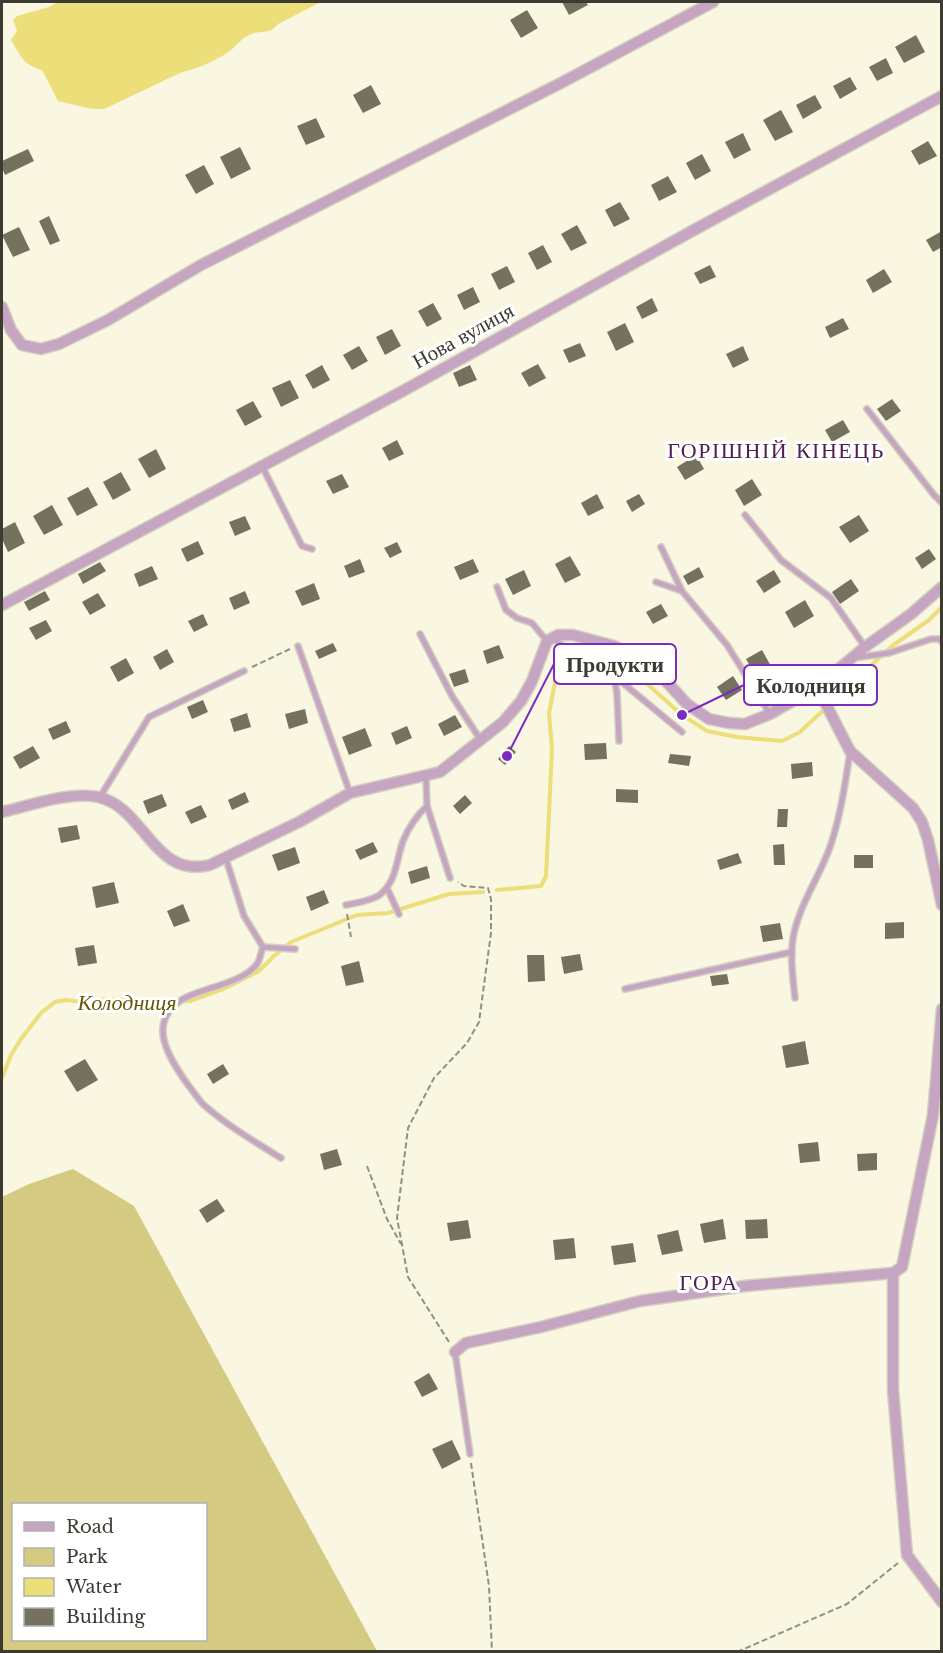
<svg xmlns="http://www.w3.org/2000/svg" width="943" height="1653" font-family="'Libre Baskerville',serif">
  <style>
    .green { fill: #d4ca81; fill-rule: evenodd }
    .water { fill: #ecde78 }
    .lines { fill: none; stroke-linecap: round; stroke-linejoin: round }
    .stream { stroke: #ecde78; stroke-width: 4 }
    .building { fill: #74725f }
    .lane-casing { stroke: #d3d1be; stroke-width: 8 }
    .street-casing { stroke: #d3d1be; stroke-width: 13 }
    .path { stroke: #929082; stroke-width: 2; stroke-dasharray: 6 3; stroke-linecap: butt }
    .lane { stroke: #c6a5c2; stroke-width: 5 }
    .street { stroke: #c6a5c2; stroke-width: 10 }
    .labels { text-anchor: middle; stroke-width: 6; stroke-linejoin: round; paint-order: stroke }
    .street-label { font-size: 21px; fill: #3c3b32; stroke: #fff }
    .neighbourhood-label { font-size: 22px; letter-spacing: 1.5px; fill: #522050; stroke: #fff }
    .water-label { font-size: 22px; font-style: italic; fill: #625806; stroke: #fff }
    .leader { fill: none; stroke: #7b2cbf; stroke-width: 2 }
    .callout-dot { fill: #7b2cbf; stroke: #fff; stroke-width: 2 }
    .callout { fill: #fff; stroke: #7b2cbf; stroke-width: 2 }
    .callout-label { font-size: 22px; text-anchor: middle; font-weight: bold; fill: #3c3b32 }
  </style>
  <rect width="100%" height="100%" fill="#f9f6e1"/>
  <path class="green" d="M73,1169L134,1206L377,1651H2V1197L29,1184ZM14,1504H206V1640H14Z"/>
  <path class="water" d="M58,2H321L278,24C268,36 261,29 249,35C240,39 235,48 227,53C214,62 195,69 180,73L104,109H92L58,101L42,70C23,65 21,56 11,40L17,31L13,20L17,16L49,7Z"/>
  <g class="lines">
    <g class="stream">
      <path d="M497,890L541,886L546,876L552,749L549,713L555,683L556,663L564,650L574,646L583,645L608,651L627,661L645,682L682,715L707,731L737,737L782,741L800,732L892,646L929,620L942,607"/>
      <path d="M2,1078L11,1055L21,1039L41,1013L55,1002L66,1000L91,1003L106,999L190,1001L228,987L259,971L274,956L291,942L357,915L388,913L449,894L483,892"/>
    </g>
  </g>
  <g class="building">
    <path d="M562,2H586L588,5L569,15Z"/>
    <path d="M527,10L538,28L521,38L510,20Z"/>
    <path d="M916,35L925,52L904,63L895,47Z"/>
    <path d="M886,58L893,73L877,81L869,67Z"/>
    <path d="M850,77L857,89L840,99L833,86Z"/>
    <path d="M371,85L381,104L363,113L353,95Z"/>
    <path d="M815,95L822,108L803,119L796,105Z"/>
    <path d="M781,110L793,132L775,141L763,120Z"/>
    <path d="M316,118L325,137L306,145L297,126Z"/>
    <path d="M743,133L751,150L734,159L725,142Z"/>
    <path d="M928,141L937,156L919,165L911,151Z"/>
    <path d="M240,147L251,169L231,179L220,157Z"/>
    <path d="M28,149L34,161L5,175L2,168V161Z"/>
    <path d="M702,154L711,171L695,180L686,163Z"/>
    <path d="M204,165L214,184L196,194L185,175Z"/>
    <path d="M668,176L677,192L659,201L651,185Z"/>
    <path d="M620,202L630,219L614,227L605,210Z"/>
    <path d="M49,216L60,241L50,245L39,221Z"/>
    <path d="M577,225L587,243L571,251L561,234Z"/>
    <path d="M19,227L30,250L13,257L2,235Z"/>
    <path d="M942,231V247L933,252L926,240Z"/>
    <path d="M543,245L552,262L537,270L528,253Z"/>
    <path d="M710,265L716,277L700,284L694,273Z"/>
    <path d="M507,266L515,282L499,290L491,274Z"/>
    <path d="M884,269L892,282L873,293L866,280Z"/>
    <path d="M473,287L480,302L464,310L457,295Z"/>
    <path d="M652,298L658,311L642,319L636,307Z"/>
    <path d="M433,303L442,319L427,327L418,311Z"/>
    <path d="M843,318L849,329L830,338L825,327Z"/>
    <path d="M625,323L634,342L616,351L607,332Z"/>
    <path d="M392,329L401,346L385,355L376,337Z"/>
    <path d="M580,343L586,356L569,363L563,350Z"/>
    <path d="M359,346L368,361L352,370L343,355Z"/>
    <path d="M743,346L749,360L733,368L726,354Z"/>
    <path d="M538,364L546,378L529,387L521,373Z"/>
    <path d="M322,365L330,380L313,389L305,375Z"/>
    <path d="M470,365L477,380L459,387L453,373Z"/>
    <path d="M290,380L299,398L281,407L272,388Z"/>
    <path d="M892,399L901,411L886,421L877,409Z"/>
    <path d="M253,401L262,417L245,426L236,410Z"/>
    <path d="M843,420L850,432L832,442L825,430Z"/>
    <path d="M397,440L404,454L389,461L382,448Z"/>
    <path d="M156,449L166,469L149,478L138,459Z"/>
    <path d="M696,455L704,469L685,480L677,467Z"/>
    <path d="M121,472L131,490L113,500L103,482Z"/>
    <path d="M342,474L349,487L333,494L326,481Z"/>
    <path d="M752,479L762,495L744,506L735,490Z"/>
    <path d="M88,487L98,505L77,516L67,498Z"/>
    <path d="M597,494L604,508L588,516L581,503Z"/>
    <path d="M639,494L645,504L632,512L626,501Z"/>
    <path d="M52,505L63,525L44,535L33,516Z"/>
    <path d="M859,515L869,531L850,543L839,527Z"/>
    <path d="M245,516L251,529L235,536L229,522Z"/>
    <path d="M15,522L25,543L8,552L2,539V529Z"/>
    <path d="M198,541L204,554L187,562L181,549Z"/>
    <path d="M397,542L402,552L390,558L384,548Z"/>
    <path d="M929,549L936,559L922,569L915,558Z"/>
    <path d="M570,556L581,575L565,583L555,564Z"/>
    <path d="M360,559L365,572L349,578L344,566Z"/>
    <path d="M473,559L479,572L460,580L454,567Z"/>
    <path d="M100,562L106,571L83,584L78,574Z"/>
    <path d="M152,566L158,579L139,587L134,574Z"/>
    <path d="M699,567L704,577L688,585L683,576Z"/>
    <path d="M524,570L531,586L513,595L505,579Z"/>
    <path d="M774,570L781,582L764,593L756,581Z"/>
    <path d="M851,579L859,591L840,604L832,592Z"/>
    <path d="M314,583L320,599L302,606L295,591Z"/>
    <path d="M45,591L50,600L29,611L24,602Z"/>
    <path d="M245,591L250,603L234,610L229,598Z"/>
    <path d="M98,593L106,606L90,615L82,602Z"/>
    <path d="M805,600L814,616L794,628L785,612Z"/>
    <path d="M661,604L668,616L653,624L646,612Z"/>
    <path d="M203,614L208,625L194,632L188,621Z"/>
    <path d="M46,620L52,631L36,640L29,628Z"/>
    <path d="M333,643L337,651L319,659L315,651Z"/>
    <path d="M499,645L504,658L487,664L483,651Z"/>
    <path d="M167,649L174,662L160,670L153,657Z"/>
    <path d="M762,650L772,668L756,677L746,659Z"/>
    <path d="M126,658L134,673L118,682L110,667Z"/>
    <path d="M465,669L469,682L454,687L449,674Z"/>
    <path d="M733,676L742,690L726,700L717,687Z"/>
    <path d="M203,700L208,712L192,719L187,707Z"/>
    <path d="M305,709L308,723L289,729L285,714Z"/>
    <path d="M247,713L251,727L234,732L230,719Z"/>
    <path d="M455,715L462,727L444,736L438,724Z"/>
    <path d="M66,721L71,732L53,740L48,729Z"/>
    <path d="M407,726L412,738L396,745L391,733Z"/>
    <path d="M365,728L372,746L349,755L342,737Z"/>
    <path d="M606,743L607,759L585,760L584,744Z"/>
    <path d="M33,746L40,758L20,769L13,757Z"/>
    <path d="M509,746L516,752L505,765L498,759Z"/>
    <path d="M670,754L691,756L689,766L668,763Z"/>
    <path d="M812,762L813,776L792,779L791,764Z"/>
    <path d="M616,789L638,790V803L616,802Z"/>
    <path d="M245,792L249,802L232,810L228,800Z"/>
    <path d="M162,794L167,806L148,814L143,801Z"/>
    <path d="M465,795L472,803L460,814L453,806Z"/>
    <path d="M201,805L207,817L191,824L185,812Z"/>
    <path d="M778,809H788L787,827H777Z"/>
    <path d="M77,825L80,839L61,843L58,828Z"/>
    <path d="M373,842L378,852L360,860L355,850Z"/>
    <path d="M784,844L785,865H774L773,845Z"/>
    <path d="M295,847L300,863L278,871L272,855Z"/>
    <path d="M738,853L742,863L720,870L717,860Z"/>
    <rect x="854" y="855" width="19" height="13"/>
    <path d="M427,866L430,878L411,884L408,872Z"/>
    <path d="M114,882L119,903L96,908L92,887Z"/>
    <path d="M324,890L329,903L311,911L306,897Z"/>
    <path d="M183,904L190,921L174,927L167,911Z"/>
    <path d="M904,922V938L885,939V923Z"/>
    <path d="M780,923L783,939L763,942L760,926Z"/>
    <path d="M94,945L97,963L78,966L75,948Z"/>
    <path d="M580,954L583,970L564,974L561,957Z"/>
    <path d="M527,955H544L545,981L528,982Z"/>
    <path d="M359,961L364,982L346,986L341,966Z"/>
    <path d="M727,974L729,984L712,986L710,976Z"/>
    <path d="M805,1041L809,1064L786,1068L782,1046Z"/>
    <path d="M85,1059L98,1080L77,1092L64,1071Z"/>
    <path d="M223,1064L229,1074L213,1084L207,1074Z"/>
    <path d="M818,1142L820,1161L800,1163L798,1144Z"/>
    <path d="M337,1149L342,1165L324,1170L320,1154Z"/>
    <path d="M877,1153V1170L858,1171L857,1154Z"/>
    <path d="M217,1199L225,1211L207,1223L199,1210Z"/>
    <path d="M723,1219L726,1239L704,1243L700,1224Z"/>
    <path d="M767,1219L768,1238L746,1239L745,1220Z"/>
    <path d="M468,1220L471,1238L450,1241L447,1223Z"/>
    <path d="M678,1230L683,1251L662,1255L657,1235Z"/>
    <path d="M574,1238L576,1258L555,1260L553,1240Z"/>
    <path d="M633,1243L636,1262L614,1265L611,1246Z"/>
    <path d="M429,1373L438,1389L422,1397L414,1382Z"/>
    <path d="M452,1440L461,1459L442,1469L432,1449Z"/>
  </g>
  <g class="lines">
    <g class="lane-casing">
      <g id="lane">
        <path d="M867,409L934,495L942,503"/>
        <path d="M262,466L302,546L312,549"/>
        <path d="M745,515L781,560L831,598L865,647"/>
        <path d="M661,547L682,591L727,645L770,714"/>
        <path d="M656,582L682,591"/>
        <path d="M497,587L506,610L517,618L532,623L547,641"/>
        <path d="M420,634L452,696L480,739"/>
        <path d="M554,638L576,658L618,679L682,732"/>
        <path d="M298,646L350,793"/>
        <path d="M854,658L889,653L931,639H939L942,642"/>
        <path d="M614,677L617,693L619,741"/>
        <path d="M100,797L149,717L244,671"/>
        <path d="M427,806L450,878"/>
        <path d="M226,859L244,916L263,947C261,952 260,960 257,964C242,984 204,987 183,999C145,1022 169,1058 188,1085C194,1092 199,1101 205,1106C228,1126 255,1142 281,1158"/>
        <path d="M387,888L399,914"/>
        <path d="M346,905C356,903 369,901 378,896C397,883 396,860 403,841C409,827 416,816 427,806L426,777"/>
        <path d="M263,947L295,949"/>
        <path d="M625,989L792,952"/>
        <path d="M795,998C793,978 790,958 793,938C799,904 821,875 831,844C841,814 845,783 850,753"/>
        <path d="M455,1352L470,1454"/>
      </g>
    </g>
    <g class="street-casing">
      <g id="street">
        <path d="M2,307L11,330L22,345L41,349L59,344L108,320L201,265L559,84L713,2"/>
        <path d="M2,605L401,392L703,225L942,96"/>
        <path d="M817,687L850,751L913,808L922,822L928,840L942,905"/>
        <path d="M2,812C29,806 70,791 98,797C145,807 153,879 210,865L299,822L350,793L440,772L503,722L521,701L532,681L547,641L558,635H573L614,646L637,658L665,680L687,704L709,719L729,723L745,724L770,714L817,687L865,647L911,614L942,587"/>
        <path d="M893,1273V1390L907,1555L942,1602"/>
        <path d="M455,1352L466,1343L541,1327L640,1301L745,1286L893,1273L902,1267L933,1115L942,1009"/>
      </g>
    </g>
    <g class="path">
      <path d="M252,667L290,649"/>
      <path d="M347,914L351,937"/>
      <path d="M367,1166L387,1219L401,1244"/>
      <path d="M449,1342L408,1277L397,1218L408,1128L434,1078L467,1043L479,1022L491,933V899L488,888L464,886L458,882"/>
      <path d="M471,1463L489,1586L492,1652"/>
      <path d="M737,1652L847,1604L898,1563"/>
    </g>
    <use href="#lane" class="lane"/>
    <use href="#street" class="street"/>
  </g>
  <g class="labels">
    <g class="street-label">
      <text transform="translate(463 336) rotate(-29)" y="7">Нова вулиця</text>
    </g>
    <g class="neighbourhood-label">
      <text x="776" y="458">ГОРІШНІЙ КІНЕЦЬ</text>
      <text x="709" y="1290">ГОРА</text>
    </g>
    <g class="water-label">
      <text x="127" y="1010">Колодниця</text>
    </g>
  </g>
  <path class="leader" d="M507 756L554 664M682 715L744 685"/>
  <g class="callout-dot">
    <circle cx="507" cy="756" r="6"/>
    <circle cx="682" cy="715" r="6"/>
  </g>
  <g class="callout">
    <rect x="554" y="644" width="122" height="40" rx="6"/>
    <rect x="744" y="665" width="133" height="40" rx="6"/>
  </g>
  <g class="callout-label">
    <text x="615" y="672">Продукти</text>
    <text x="811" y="693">Колодниця</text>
  </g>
  <rect width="943" height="1653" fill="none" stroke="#3c3b32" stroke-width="6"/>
  <rect x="12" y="1503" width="195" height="138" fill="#ffffff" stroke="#b1b1ad" stroke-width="1.5"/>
  <rect x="24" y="1522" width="30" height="9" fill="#c6a5c2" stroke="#b1b1ad" stroke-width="1.5"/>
  <text x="66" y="1533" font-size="18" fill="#3c3b32">Road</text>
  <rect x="24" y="1548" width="30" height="18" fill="#d4ca81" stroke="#b1b1ad" stroke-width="1.5"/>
  <text x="66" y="1563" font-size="18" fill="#3c3b32">Park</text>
  <rect x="24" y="1578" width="30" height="18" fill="#ecde78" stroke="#b1b1ad" stroke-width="1.5"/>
  <text x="66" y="1593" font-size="18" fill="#3c3b32">Water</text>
  <rect x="24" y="1608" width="30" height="18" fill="#74725f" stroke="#b1b1ad" stroke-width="1.5"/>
  <text x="66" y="1623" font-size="18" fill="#3c3b32">Building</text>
</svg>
